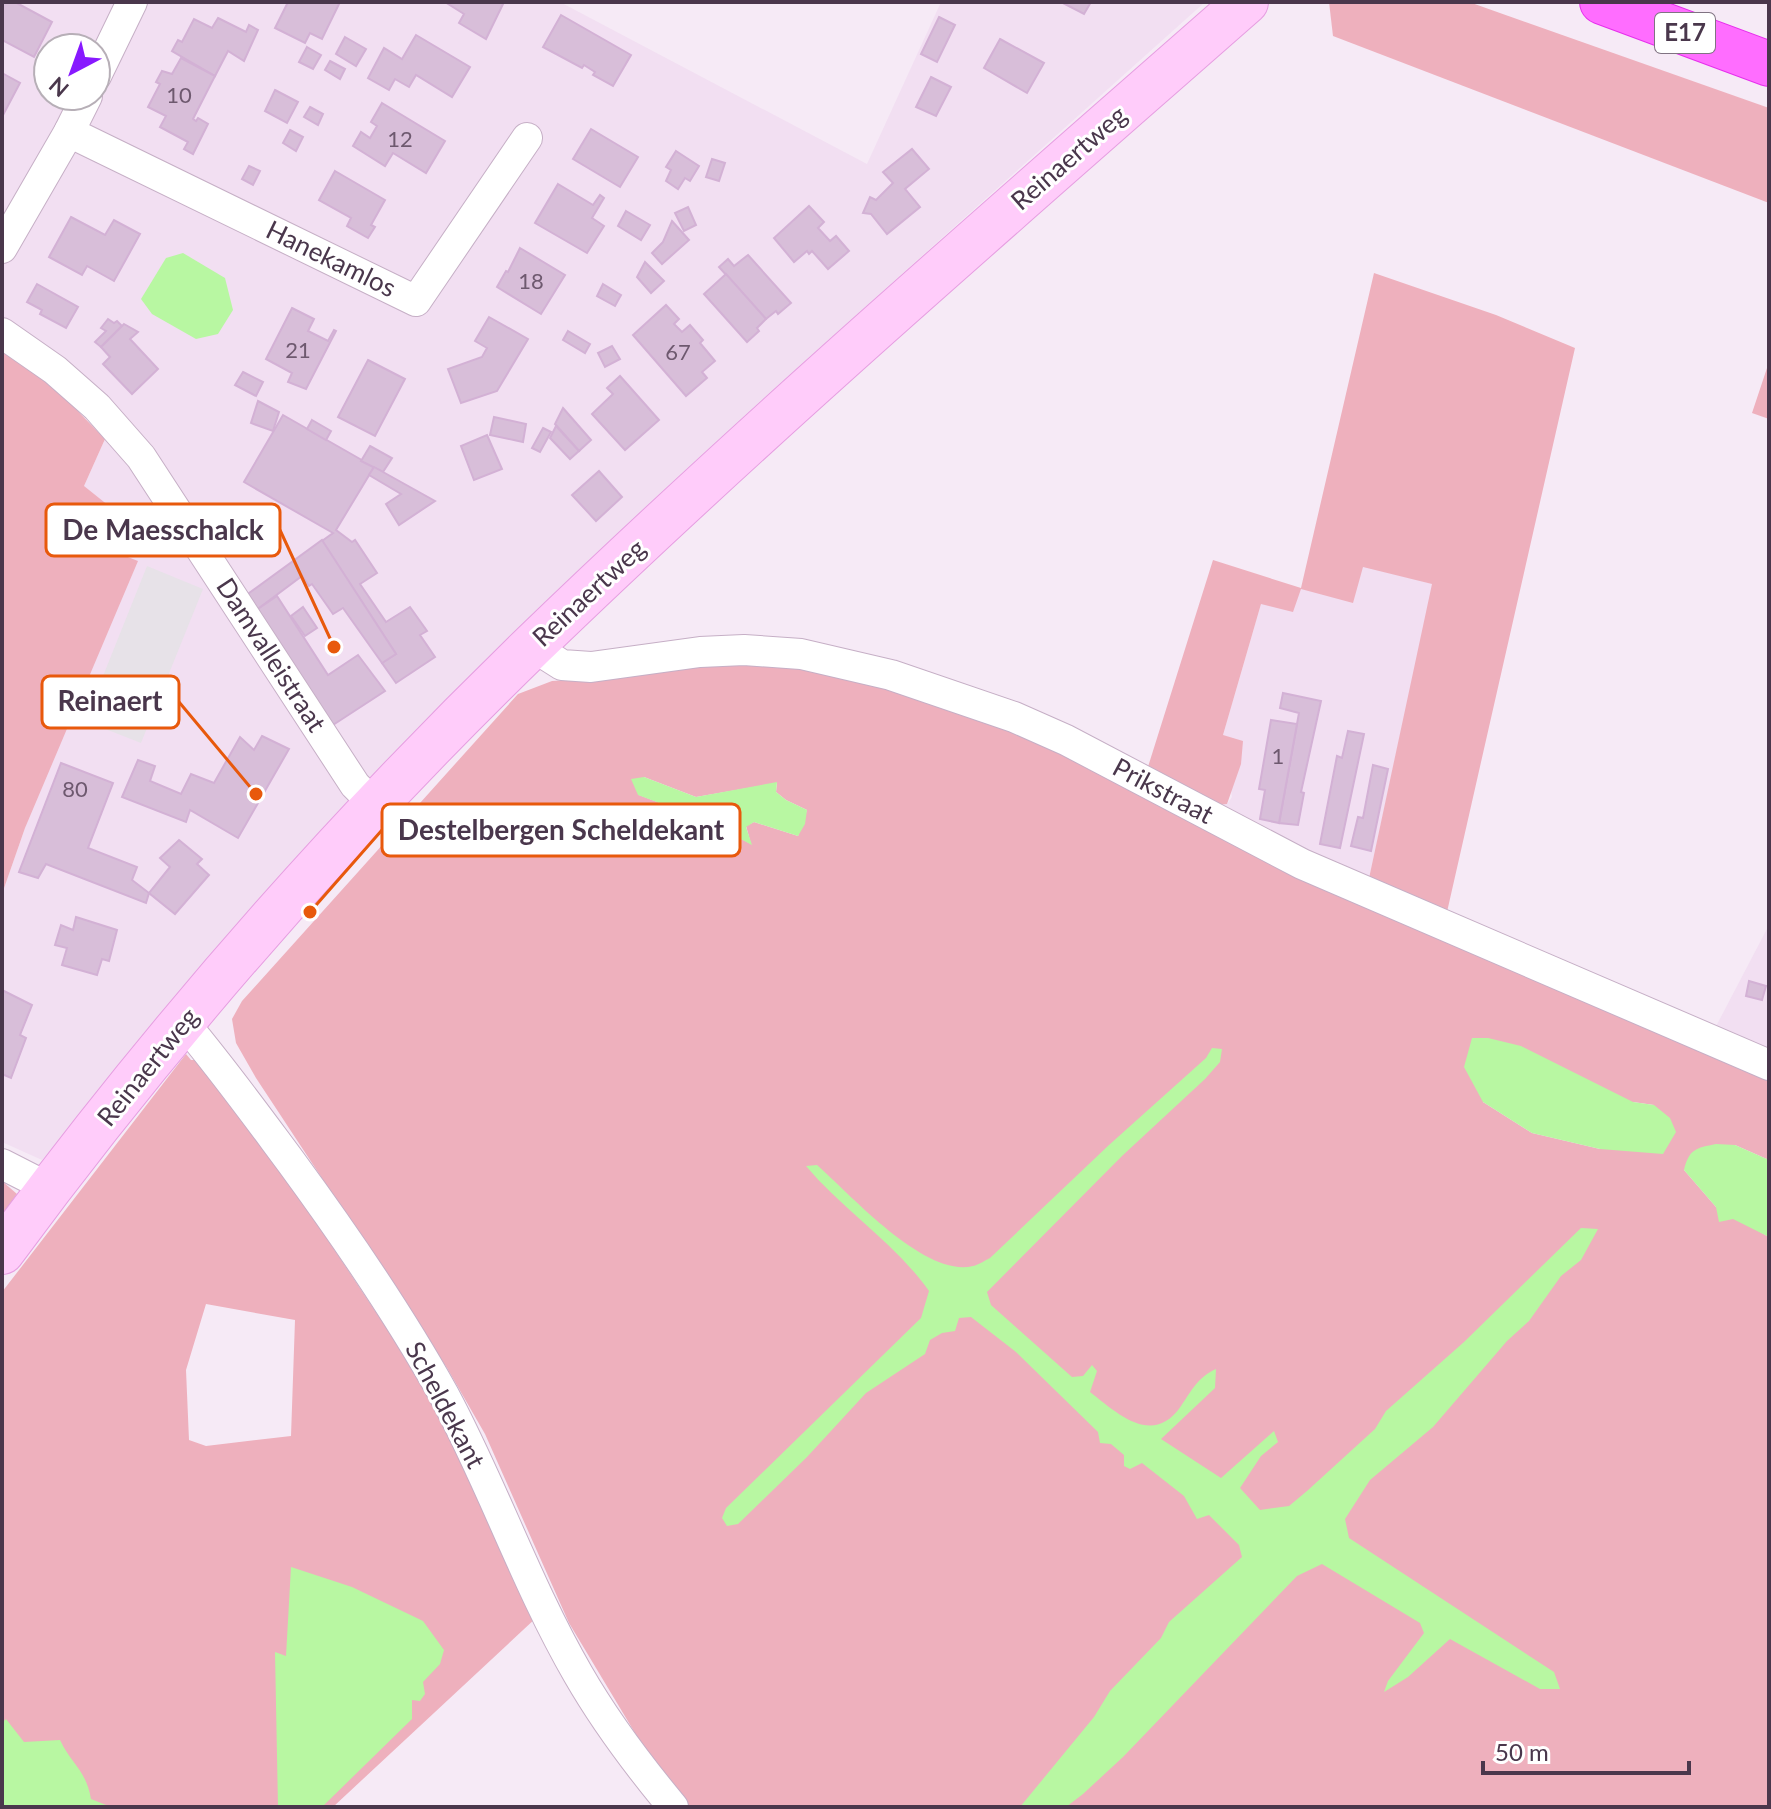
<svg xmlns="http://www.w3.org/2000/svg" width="1771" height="1809" font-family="Lato,sans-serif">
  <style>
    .residential { fill: #f2dff2; fill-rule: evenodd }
    .green { fill: #eeb0bd; fill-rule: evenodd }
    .parking { fill: #e7e2e8 }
    .water { fill: #b8f7a2 }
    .building { fill: #d8bed9; stroke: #d3b1d5; stroke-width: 2 }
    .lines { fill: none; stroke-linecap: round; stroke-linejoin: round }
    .minor-casing { stroke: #c6afc6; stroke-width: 32 }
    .secondary-casing { stroke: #e69ee1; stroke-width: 46 }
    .motorway-casing { stroke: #e62fec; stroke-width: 46 }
    .minor { stroke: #fff; stroke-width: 30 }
    .secondary { stroke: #ffccfa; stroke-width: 44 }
    .motorway { stroke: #ff6dff; stroke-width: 44 }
    .labels { text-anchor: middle; stroke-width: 6; stroke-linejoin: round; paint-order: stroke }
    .number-label { font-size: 22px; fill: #6e596f }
    .shield { fill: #fff; stroke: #807382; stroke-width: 2 }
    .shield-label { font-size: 24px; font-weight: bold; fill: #4a374c }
    .street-label { font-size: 26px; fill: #4a374c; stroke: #fff }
    .leader { fill: none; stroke: #e8590c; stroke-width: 3 }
    .callout-dot { fill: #e8590c; stroke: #fff; stroke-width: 3 }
    .callout { fill: #fff; stroke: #e8590c; stroke-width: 3 }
    .callout-label { font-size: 28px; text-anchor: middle; font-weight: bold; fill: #4a374c }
  </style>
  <rect width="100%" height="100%" fill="#f6eaf6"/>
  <g class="residential">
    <path d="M2,2H560L867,164L941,2H1205L807,359L585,568L282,881L42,1160L2,1142V894L25,828L97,546L84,486L105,439L2,320ZM48,48H96V96H48Z"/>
    <path d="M1363,566L1433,584L1368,883L1216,805L1227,804L1232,797L1223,735L1261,604Z"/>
    <path d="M1769,925V1058L1712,1034Z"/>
  </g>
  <g class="green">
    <path d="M1329,2H1469L1769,108V203L1333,36Z"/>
    <path d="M1374,273L1496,315L1575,348L1447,912L1769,1058V1160L1735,1145L1684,1170L1716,1207L1769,1237V1807H690L647,1753L569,1623L485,1434L447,1368L256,1078L236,1043L232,1019L242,1001L518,694L552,681L584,679L653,667L757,663L823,671L912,695L1001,724L1368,883L1432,584L1363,567L1353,603L1301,589L1293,612L1261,604L1223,735L1243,741L1241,764L1227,804L1216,805L1147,770L1213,560L1301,588ZM644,777L696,797L777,783L776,792L786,800L807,810L798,836L754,822L746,826L751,844L705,820L639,795ZM1483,1102H1633L1654,1105L1600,1149L1532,1133Z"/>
    <path d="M2,345L66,399L105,439L84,486L114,510L97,545L138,561L25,828L2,894Z"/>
    <path d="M1769,362V419L1752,413Z"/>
    <path d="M186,1054L191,1060H203L306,1207L421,1380L537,1617L333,1807H2V1292ZM206,1304L295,1320L291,1436L206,1446L189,1440L186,1370Z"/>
    <path d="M2,1181L17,1194L2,1215Z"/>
  </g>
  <path class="parking" d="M147,566L203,589L141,743L85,721Z"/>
  <g class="water">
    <path d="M183,253L225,278L233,310L218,334L196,339L152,314L141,299L166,258Z"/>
    <path d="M644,777L696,797L777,782L776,792L786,800L807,810L805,824L798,836L754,822L746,827L752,845L705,820L638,795L631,779Z"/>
    <path d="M1472,1038H1488L1521,1046L1633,1102L1654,1105L1670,1118L1676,1132L1663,1154L1600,1149L1532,1133L1483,1102L1464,1067Z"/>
    <path d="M1212,1048L1222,1049L1220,1062L1205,1079L1122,1156L987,1292L991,1305L1072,1377L1083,1376L1092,1365L1097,1371L1090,1392C1118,1414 1153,1447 1181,1406C1192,1390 1198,1377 1216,1369L1215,1388L1161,1439L1221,1478L1274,1431L1278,1442L1261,1456L1240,1488L1260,1510L1289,1506L1307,1491L1375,1429L1386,1411L1464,1342L1581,1228L1598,1229L1581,1260L1561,1276L1529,1321L1507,1341L1433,1427L1370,1480L1345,1519L1349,1538L1554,1672L1560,1689H1540L1450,1639L1408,1677L1384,1692L1388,1681L1424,1633L1420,1623L1322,1564L1297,1576L1123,1757L1083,1794L1066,1807H1020L1094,1717L1110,1691L1161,1638L1169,1622L1242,1557L1239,1545L1209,1515L1197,1519L1184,1496L1142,1463L1130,1469L1124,1466V1455L1111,1444L1100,1443L1098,1432L1016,1352L971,1317L959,1318L955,1331L942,1333L930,1340L925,1354L866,1393L807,1457L738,1524L727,1526L722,1518L726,1508L921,1318L929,1291C895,1243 844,1211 806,1166L817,1165C851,1195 925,1278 973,1266C979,1265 985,1260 990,1258L1109,1145L1206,1058Z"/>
    <path d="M1716,1144L1735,1145L1769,1160V1237L1733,1219L1719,1222L1716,1207L1684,1170C1689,1149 1696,1148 1716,1144Z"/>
    <path d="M291,1567L352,1587L423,1621L444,1650L440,1664L423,1682L425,1694L420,1701L412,1700V1719L322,1807H278L275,1652L286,1656Z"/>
    <path d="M6,1719L24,1742L60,1740C72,1765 86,1770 91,1799L111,1807H2V1723Z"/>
  </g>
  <g class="building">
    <path d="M2,2H15L52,22L34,57L2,40Z"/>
    <path d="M288,2H340L322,39L310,33L305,43L275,28Z"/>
    <path d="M445,2H504L486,39L459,23L464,14Z"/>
    <path d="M1061,2H1091L1084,14Z"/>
    <path d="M561,15L631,55L613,86L593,75L595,72L584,65L582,68L543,47Z"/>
    <path d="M939,17L955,25L937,62L921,54Z"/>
    <path d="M218,18L246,32L249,25L258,30L244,61L228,51L215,76L172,51L178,40L182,42L194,19L212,28Z"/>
    <path d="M416,35L470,67L452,97L416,75L409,87L395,79L389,90L368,78L384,48L402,59Z"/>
    <path d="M345,37L366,49L356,66L336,54Z"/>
    <path d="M1000,39L1044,63L1027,93L984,68Z"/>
    <path d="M307,47L321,55L313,69L299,62Z"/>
    <path d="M181,58L215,76L193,119L196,121L198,118L208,124L193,154L184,149L188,142L160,127L166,116L148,107L160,84L156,82L162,71L172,74Z"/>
    <path d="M330,61L345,69L340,79L325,70Z"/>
    <path d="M2,73L20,83L2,117Z"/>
    <path d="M931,77L951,87L936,116L916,107Z"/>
    <path d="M275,90L298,102L287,123L265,111Z"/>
    <path d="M382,103L445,141L426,173L393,153L385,166L353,146L361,132L370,138L377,126L371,122Z"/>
    <path d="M310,107L323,114L318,125L304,117Z"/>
    <path d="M591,129L638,157L620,187L573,159Z"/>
    <path d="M290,130L303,137L296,151L283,143Z"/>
    <path d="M912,149L929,169L905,189L920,207L887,234L871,214L863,213L870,197L876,200L893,183L883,172Z"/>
    <path d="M676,151L699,166L690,181L685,178L678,189L666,181L671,170L666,167Z"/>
    <path d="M712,159L725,163L719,181L706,177Z"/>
    <path d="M249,166L260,171L253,185L242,179Z"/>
    <path d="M335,171L385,200L371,225L375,227L368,238L347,226L351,218L319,200Z"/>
    <path d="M558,184L593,205L600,195L604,198L592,218L604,226L587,253L535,223Z"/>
    <path d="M809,206L824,222L818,228L830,241L836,236L849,251L828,269L812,251L809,254L807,251L794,262L774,238Z"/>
    <path d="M688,207L696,225L684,231L675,213Z"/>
    <path d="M626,211L650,225L641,240L618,226Z"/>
    <path d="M71,217L105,235L114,220L140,234L114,281L87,266L82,275L49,257Z"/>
    <path d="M672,221L689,240L662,264L652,253L663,242Z"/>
    <path d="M520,248L565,275L541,314L497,287L506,271L508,272Z"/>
    <path d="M748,255L791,303L778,314L776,311L766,319L719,267L728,259L734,266Z"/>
    <path d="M645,262L664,281L651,293L637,277Z"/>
    <path d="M726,274L766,319L757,328L759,331L747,342L704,294Z"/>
    <path d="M37,284L78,307L66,328L40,314L42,310L27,302Z"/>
    <path d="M603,284L621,295L615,306L597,296Z"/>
    <path d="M666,305L679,319L674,324L682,332L690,325L703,340L700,343L715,361L702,372L707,378L686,396L633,335Z"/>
    <path d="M292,308L314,319L308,331L328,341L334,330L336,331L306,389L288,382L292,373L266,359Z"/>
    <path d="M489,317L528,339L497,391L461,403L448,369L482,357L487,348L475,341Z"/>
    <path d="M108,319L114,323L117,321L122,326L101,347L95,342L106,331L101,328Z"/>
    <path d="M124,324L138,332L130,339L158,369L132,394L103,364L110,357L101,347Z"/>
    <path d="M568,331L590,344L585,353L563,340Z"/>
    <path d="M612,346L620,359L605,367L598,353Z"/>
    <path d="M368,360L405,379L375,436L338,417Z"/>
    <path d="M243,372L263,382L256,396L235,385Z"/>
    <path d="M620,376L659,420L625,450L592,414L613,394L607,388Z"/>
    <path d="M258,401L279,412L273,431L251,423Z"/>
    <path d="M563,408L591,440L579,451L555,424Z"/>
    <path d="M283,415L374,467L336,530L352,542L355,540L377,573L360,584L386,622L410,607L427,631L420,635L435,657L396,683L382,663L396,654L322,541L333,533L244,482Z"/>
    <path d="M494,417L526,424L523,442L490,435Z"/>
    <path d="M312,420L331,431L326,440L307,429Z"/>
    <path d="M556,426L579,451L570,459L550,438Z"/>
    <path d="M543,428L551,432L540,452L532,448Z"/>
    <path d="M487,435L502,469L474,480L461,446Z"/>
    <path d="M370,446L392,458L383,472L361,461Z"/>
    <path d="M374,467L383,472L435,501L399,525L386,504L401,494L369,475Z"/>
    <path d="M599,471L622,497L596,521L572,495Z"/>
    <path d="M322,540L396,654L382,663L343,608L333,614L312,584L309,586L302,576L255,611L245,596Z"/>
    <path d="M277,596L328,675L358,655L385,691L333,725L255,611Z"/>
    <path d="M303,607L317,628L305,636L291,616Z"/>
    <path d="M1283,693L1321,701L1301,792L1304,793L1298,825L1279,823L1299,713L1280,708Z"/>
    <path d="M1271,720L1297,724L1279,823L1260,819L1265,790L1259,789Z"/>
    <path d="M1348,731L1364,734L1340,848L1320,844L1337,756L1342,758Z"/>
    <path d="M262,736L289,749L238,838L190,810L186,822L122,797L138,760L155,766L150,781L181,794L191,774L214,783L240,737L254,750Z"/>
    <path d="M61,763L113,783L88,848L137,867L132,880L149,893L146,903L46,864L38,878L19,872Z"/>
    <path d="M1373,765L1388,769L1371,851L1351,846L1358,817L1363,818Z"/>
    <path d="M179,840L202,859L197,864L209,875L175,914L149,893L170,867L160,858Z"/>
    <path d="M76,917L117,930L109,961L102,959L97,975L62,965L67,948L55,945L61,925L73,930Z"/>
    <path d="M1749,981L1766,986L1762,1000L1746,996Z"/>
    <path d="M2,990L32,1005L20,1035L26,1038L11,1078L2,1074Z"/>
  </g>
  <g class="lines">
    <g class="minor-casing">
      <g id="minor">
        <path d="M96,76L132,2"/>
        <path d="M69,132L416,301L527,138"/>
        <path d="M2,248L69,132L87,96"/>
        <path d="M2,333L55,370L97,407L141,457L355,785L376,806"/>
        <path d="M532,646L562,665L591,667L700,652L744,650L801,654L891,675L1014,717L1066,740L1302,864L1769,1065"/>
        <path d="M184,1023C222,1068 256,1115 291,1162C346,1237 399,1314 444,1395C493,1486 526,1584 578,1674C605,1721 638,1765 673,1807"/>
        <path d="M2,1164L49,1188"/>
      </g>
    </g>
    <g class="secondary-casing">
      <path id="secondary" d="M2,1252C161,1036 341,831 534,644C764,422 1006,213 1246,2"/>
    </g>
    <g class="motorway-casing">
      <path id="motorway" d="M1602,2L1769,64"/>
    </g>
    <use href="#minor" class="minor"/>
    <use href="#secondary" class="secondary"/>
    <use href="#motorway" class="motorway"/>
  </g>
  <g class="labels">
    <g class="number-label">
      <text x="179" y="103">10</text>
      <text x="400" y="147">12</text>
      <text x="531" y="289">18</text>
      <text x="298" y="358">21</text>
      <text x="678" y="360">67</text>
      <text x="1278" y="764">1</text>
      <text x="75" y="797">80</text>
    </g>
    <rect class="shield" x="1655" y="13" width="60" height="40" rx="6"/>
    <g class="shield-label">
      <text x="1685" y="41">E17</text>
    </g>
    <g class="street-label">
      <text transform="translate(1069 158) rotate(-41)" y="9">Reinaertweg</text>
      <text transform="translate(331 259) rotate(26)" y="9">Hanekamlos</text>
      <text transform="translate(589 593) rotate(-43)" y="9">Reinaertweg</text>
      <text transform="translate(271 655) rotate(57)" y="9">Damvalleistraat</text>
      <text transform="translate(1163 791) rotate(28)" y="9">Prikstraat</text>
      <text transform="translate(148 1067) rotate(-51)" y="9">Reinaertweg</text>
      <text transform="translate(445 1405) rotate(62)" y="9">Scheldekant</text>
    </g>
  </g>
  <path class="leader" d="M334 647L280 530M256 794L179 702M310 912L382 830"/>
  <g class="callout-dot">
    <circle cx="334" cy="647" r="8"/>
    <circle cx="256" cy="794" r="8"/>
    <circle cx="310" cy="912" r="8"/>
  </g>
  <g class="callout">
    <rect x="46" y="504" width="234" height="52" rx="8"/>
    <rect x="42" y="676" width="137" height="52" rx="8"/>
    <rect x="382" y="804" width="358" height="52" rx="8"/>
  </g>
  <g class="callout-label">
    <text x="163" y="540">De Maesschalck</text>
    <text x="110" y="711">Reinaert</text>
    <text x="561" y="840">Destelbergen Scheldekant</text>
  </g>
  <rect width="1771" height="1809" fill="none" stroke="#4a374c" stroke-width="8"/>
  <g transform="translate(72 72) rotate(221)"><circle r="38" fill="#ffffff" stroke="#b7afb7" stroke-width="2"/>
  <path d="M0-6L14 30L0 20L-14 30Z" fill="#8819ff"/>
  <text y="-12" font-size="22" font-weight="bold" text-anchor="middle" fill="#4a374c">N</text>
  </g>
  <path d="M1483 1761v12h206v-12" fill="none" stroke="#4a374c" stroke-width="4"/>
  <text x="1495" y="1761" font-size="24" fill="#4a374c" stroke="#ffffff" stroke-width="6" paint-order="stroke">50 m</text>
</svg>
